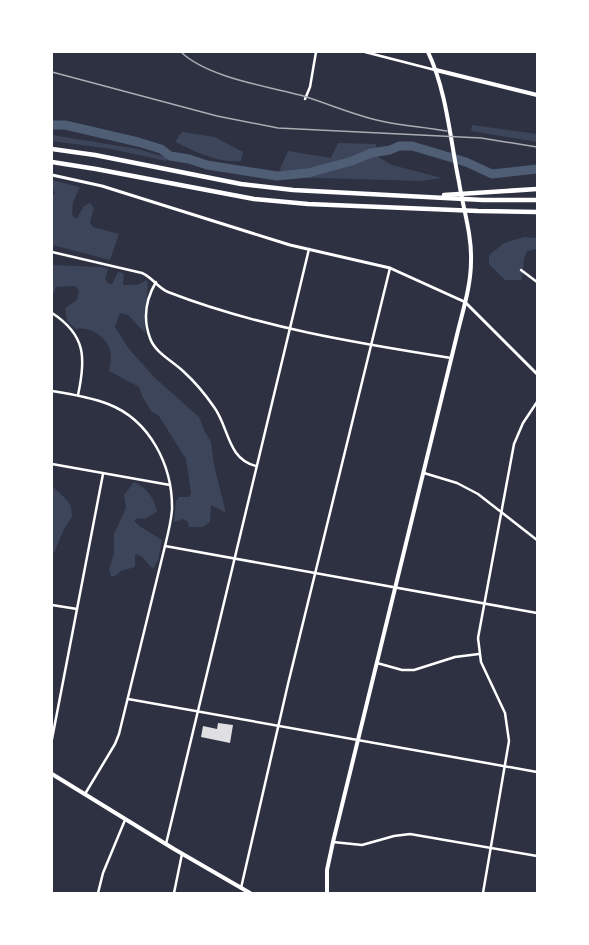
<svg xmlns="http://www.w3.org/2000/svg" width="589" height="945" font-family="Mulish,sans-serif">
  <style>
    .green { fill: #3c4559 }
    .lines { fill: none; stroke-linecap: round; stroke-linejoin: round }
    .river { stroke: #4f5d75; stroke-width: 9 }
    .building { fill: #e0e0e3 }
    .minor { stroke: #fff; stroke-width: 2.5 }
    .tertiary { stroke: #fff; stroke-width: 3 }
    .primary { stroke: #fff; stroke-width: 4 }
    .motorway { stroke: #fff; stroke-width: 4.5 }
    .rail { stroke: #abadb3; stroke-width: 1.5 }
  </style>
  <rect width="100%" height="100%" fill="#2d3142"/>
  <g class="green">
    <path d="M472,125L537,134V142L471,131Z"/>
    <path d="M182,132L215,137L243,152L241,161C216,163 197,152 175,142Z"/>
    <path d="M52,135L138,149L168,158L166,161L111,149L52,141Z"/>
    <path d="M338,143L376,144L377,156L392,165L442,178L422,181L284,177L280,169L288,151L331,158Z"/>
    <path d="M52,180L80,187L73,202L72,215L75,218H77L84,206L90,203L94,208L90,222L93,227L119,234L110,260L52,245V196L55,193L52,188Z"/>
    <path d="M524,237L537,238V249L527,251L524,259L522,280H505L489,264V255L504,243Z"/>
    <path d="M52,265L101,267L108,269L105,279L108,283L112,284L118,272L123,273L124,277L123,285H137L147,280C150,298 142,314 146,334L128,315L120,313L115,327L129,349L154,377L199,417L205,432L211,442L214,465L226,513L211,505L210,522L203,527H189L188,522L184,519L174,522L176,501L179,497H189L191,493L186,459L159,416L151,411L142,396L139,387L109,371C110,366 111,360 111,355C109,338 91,326 76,329L67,321L65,308L77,300L79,291L75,286L56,287L52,298Z"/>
    <path d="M134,482C147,488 155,499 157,512L145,519L137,518L134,521L141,527L162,540L158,560L153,569L141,556L135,554V567L121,571L115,576H111L109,570L114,553V534L126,508L124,495Z"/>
    <path d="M52,486L68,501L71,507L72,517L64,529L54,553H52Z"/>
  </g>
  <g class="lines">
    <path class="river" d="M52,125H65L138,142L161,149L170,156L189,159L207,165L277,176L308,173L352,161L371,153L390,150L399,146H412L466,162L492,174L537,169"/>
  </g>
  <path class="building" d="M218,723L233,725L230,743L201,737L203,726L217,729Z"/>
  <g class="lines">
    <g class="minor">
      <path d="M365,52L435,70"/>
      <path d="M305,99L310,87L316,52"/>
      <path d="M52,252L142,273C152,277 158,288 168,292C258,327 356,343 451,358"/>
      <path d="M521,270L537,282"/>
      <path d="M156,282C146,299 143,319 150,338C155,353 173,361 184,372C195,382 205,394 214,407C229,427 227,459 256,466"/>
      <path d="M52,313C86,335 86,358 78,395"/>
      <path d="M52,391C71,394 90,397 108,404C150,420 173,466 172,510C171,522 168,534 165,546L119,734L115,744L85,794"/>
      <path d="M52,464L170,485"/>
      <path d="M424,473L457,483L478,494L537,540"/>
      <path d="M165,546L537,613"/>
      <path d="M52,605L77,609"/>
      <path d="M377,663L402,670H414L455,657L479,654"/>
      <path d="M128,699L537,772"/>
      <path d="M52,739L103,474"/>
      <path d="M333,842L362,845L394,836L410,834L537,856"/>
      <path d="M166,844L309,249"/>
      <path d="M241,888L288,684L390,268"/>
      <path d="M98,893L103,873L125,820"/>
      <path d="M174,893L182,854"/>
      <path d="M483,893L509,741L505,713L481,662L478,638L514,444L523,423L537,402"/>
    </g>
    <path class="tertiary" d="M52,175L102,186L290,245L390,268L465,302L537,374"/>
    <g class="primary">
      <path d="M436,70L537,95"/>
      <path d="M52,774L174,849L250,893"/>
      <path d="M327,893V870L333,842L456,339C462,313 471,287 471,261C472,235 463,208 459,182C450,139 447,92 428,52"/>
    </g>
    <g class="motorway">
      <path d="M52,149L95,155L241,184L293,190L483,200H537"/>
      <path d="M52,162L96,169L254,199L308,204L478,211L537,212"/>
      <path d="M444,195L537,189"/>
    </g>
    <g class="rail">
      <path d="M181,52C207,77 265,86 300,95C327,103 353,115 381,121C403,126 425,127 447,131"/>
      <path d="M52,72L217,116L278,128L481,138L537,147"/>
    </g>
  </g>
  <rect width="589" height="945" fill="none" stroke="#ffffff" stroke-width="106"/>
</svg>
